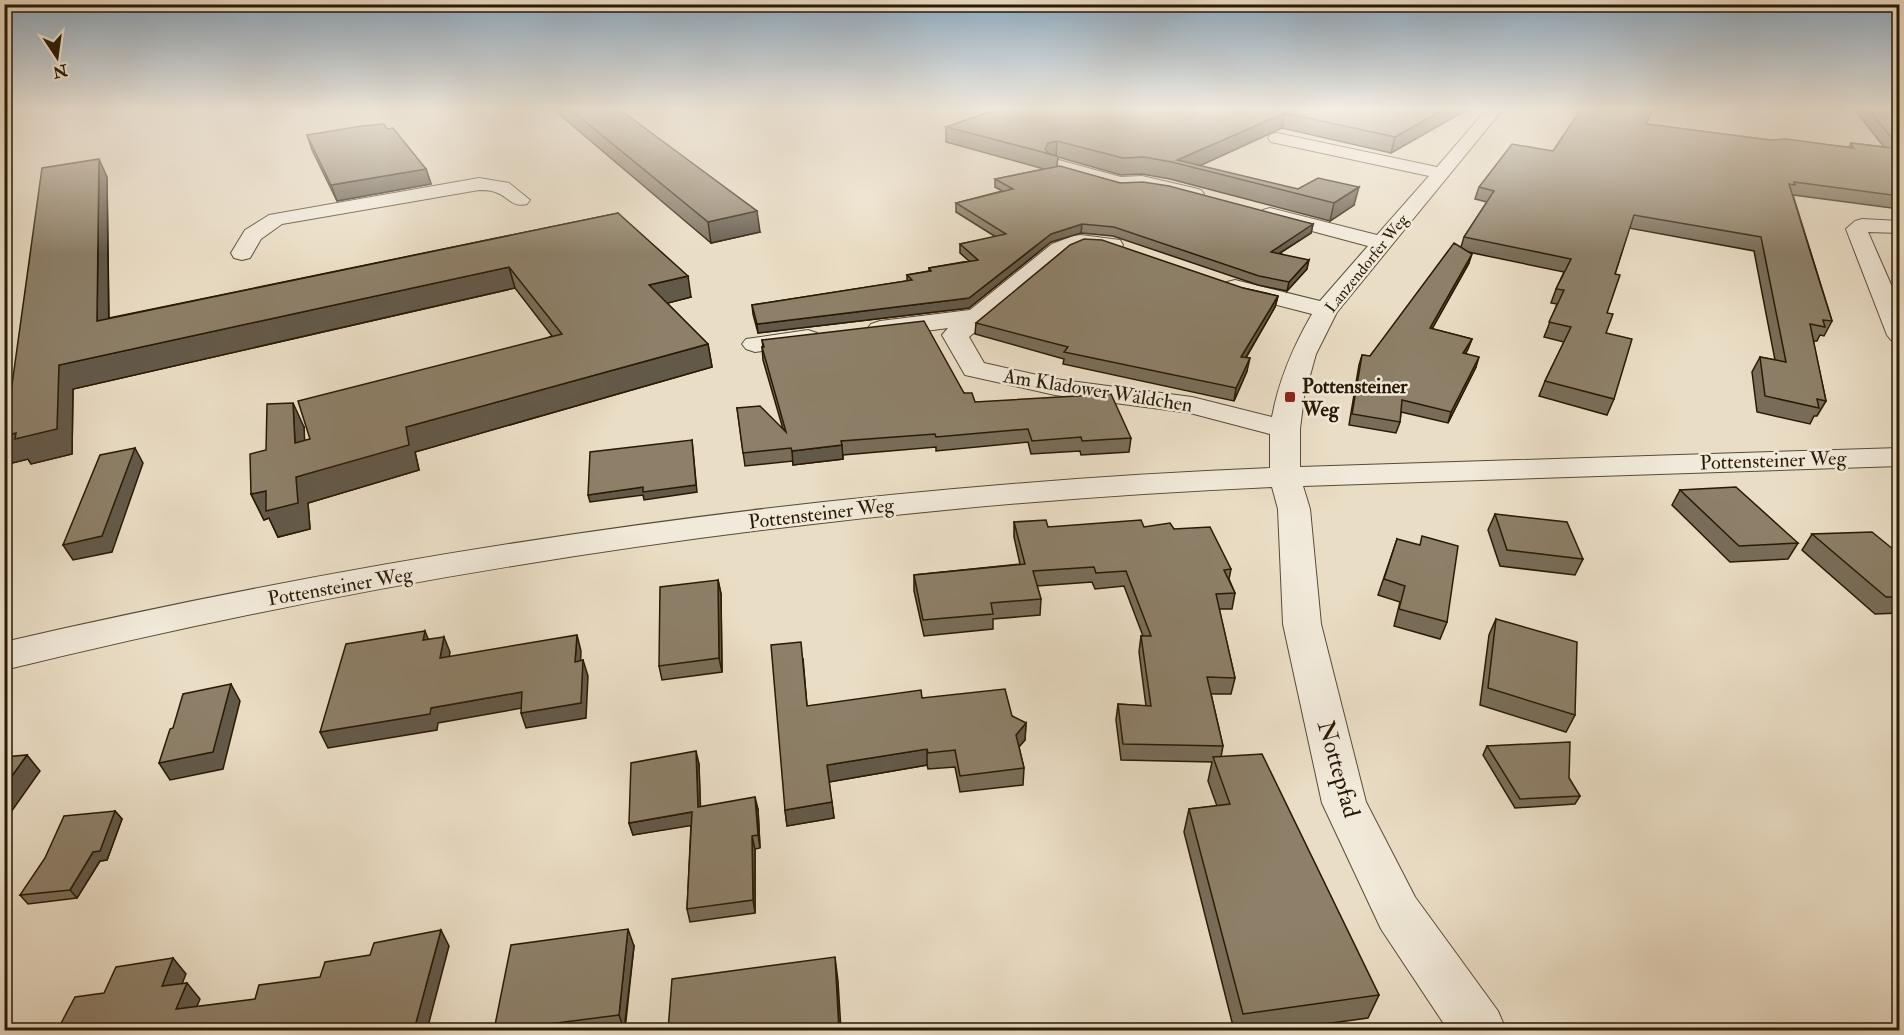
<svg xmlns="http://www.w3.org/2000/svg" width="1904" height="1035" font-family="'IM FELL Double Pica',serif">
  <style>
    .lines { fill: none; stroke-linecap: round; stroke-linejoin: round }
    .minor-casing { stroke: #594b34; stroke-width: 2 }
    .minor { fill: #f1e9d9; fill-rule: evenodd }
    .wall { fill: #796d59; stroke: #291a04; stroke-width: 1.5 }
    .shaded-wall { fill: #635949; stroke: #291a04; stroke-width: 1.5 }
    .building { fill: #8d7f68; stroke: #291a04; stroke-width: 1.5 }
    .poi-dot { fill: #8f2418; stroke: #f1e9d9; stroke-width: 2 }
    .labels { text-anchor: middle; stroke-width: 5; stroke-linejoin: round; paint-order: stroke }
    .far-street-label { font-size: 16px; fill: #291a04; stroke: #f1e9d9 }
    .poi-label { font-size: 20px; font-weight: bold; fill: #291a04; stroke: #f1e9d9; text-anchor: start }
    .street-label { font-size: 20px; fill: #291a04; stroke: #f1e9d9 }
    .near-street-label { font-size: 24px; fill: #291a04; stroke: #f1e9d9 }
  </style>
  <rect width="100%" height="100%" fill="#eaddc5"/>
  <filter id="stains"><feTurbulence type="fractalNoise" baseFrequency=".00333" numOctaves="4"/><feColorMatrix values="0 0 0 0 .2 0 0 0 0 .09 0 0 0 0 .02 0 0 0 .5 -.17"/></filter>
  <radialGradient id="worn" r=".72"><stop offset=".6" stop-color="#630" stop-opacity="0"/><stop offset="1" stop-color="#630" stop-opacity=".3"/></radialGradient>
  <g class="lines">
    <g class="minor-casing">
      <g id="minor">
        <path d="M1487,109H1503L1337,312L1316,354L1304,397L1300,429V467L1900,448V466L1303,486L1310,509L1321,624L1366,802L1415,897L1498,1011L1506,1030H1448L1381,929L1322,803L1283,624L1278,509L1272,487C845,506 419,568 4,670V642C419,546 844,486 1270,468V434L1190,413L1055,395L965,375L942,335L948,328L880,337L871,334L867,329L871,324L880,321L970,310L1052,244L1073,236L1081,235L1120,240L1123,245L1120,250L1112,251L1083,248L1068,254L969,337L984,363L1055,379L1192,397L1272,417C1279,379 1293,347 1312,314L1227,292L1223,287L1227,282L1235,280L1320,301L1368,246L1263,218L1260,214L1263,210L1270,208L1377,235L1429,176L1271,142L1268,138L1271,134L1277,133L1437,167Z"/>
        <path d="M1055,159L1121,177L1142,176L1194,188L1201,190L1204,194L1201,198L1194,200L1142,188L1120,189L1049,168L1046,164L1049,160Z"/>
        <path d="M479,178L509,183L530,200L527,204C512,208 508,196 495,192C490,190 484,190 479,190L282,224L261,239L250,258L242,260L234,258L231,253L245,230L269,215Z"/>
        <path d="M1862,219L1900,221V233L1868,232L1900,305V342L1891,340L1887,335L1846,229L1855,221Z"/>
        <path d="M808,330L817,333L821,338L817,343L755,352L746,349L742,344L746,339Z"/>
      </g>
    </g>
    <use href="#minor" class="minor"/>
  </g>
  <g class="wall">
    <path d="M553,109H619L760,232L711,243Z"/>
    <path d="M998,109H1468L1391,153L1282,128L1199,166L1354,205L1330,221L1170,179L1142,174L1121,175L1058,157L1057,166L1120,183L1313,224L1311,233L1280,253L1307,269L1287,291L1258,285L1113,236L1081,233L1051,242L969,308L758,333L753,314L752,305L907,281V275L929,271V268L969,261L960,253V244L996,237L956,212V203L1002,191L995,187V179L1044,169L946,142V127Z"/>
    <path d="M1854,109H1899V209L1793,195L1832,321L1824,336L1820,335L1817,341H1813L1826,401L1817,416H1814L1810,424L1757,412L1752,372L1760,357L1775,360L1754,251L1629,228L1615,274L1607,313L1606,333L1614,399L1607,415L1539,396L1545,381L1564,342L1544,337L1557,304L1551,303L1556,289L1564,272L1468,252L1469,263L1432,329L1472,339L1466,353L1476,367L1448,423L1401,412L1400,422L1396,433L1349,425L1359,365L1362,355L1370,356L1461,247L1464,237L1487,202L1475,199L1479,187L1553,151L1646,124L1770,140L1849,147L1851,143L1884,147Z"/>
    <path d="M387,129L426,169L431,184L337,201L312,150L307,135Z"/>
    <path d="M107,177L109,318L618,213L691,297L667,303L708,344L712,367L415,452L419,470L308,503L310,529L278,537L269,518L264,520L251,494L266,450L304,427V441L310,439L552,336L515,288L73,389L72,454L31,464L28,459L4,465V394L11,392Z"/>
    <path d="M1243,288L1278,296L1275,307L1246,358L1247,371L1234,401L1063,364L1064,359L975,334L976,323Z"/>
    <path d="M762,340L964,393L975,402L1131,438L1129,452L1081,455L1080,451L1031,454L1028,442L936,451V447L843,455V459L793,465V461L745,466L737,408L783,429L763,360L762,347H763Z"/>
    <path d="M1680,490L1798,543L1788,559L1730,562L1672,505Z"/>
    <path d="M1495,514L1583,559L1575,575L1500,566L1488,530Z"/>
    <path d="M1014,522L1048,527H1144L1174,529L1231,569L1229,579L1235,593L1232,609H1219L1235,678L1231,694H1211L1223,746L1221,757L1379,995L1368,1018L1281,1030H1234L1184,832L1189,809L1217,806L1208,781L1212,762L1121,760L1116,720L1118,704L1146,706L1139,652L1141,636H1143L1124,586L1095,589L1092,582L1037,586L1041,599L1040,615L993,619V629L924,636L914,591V575L1020,564L1014,537Z"/>
    <path d="M1812,534L1899,554V613L1875,614L1802,550Z"/>
    <path d="M1397,539L1447,622L1440,639L1394,626L1400,602L1378,595Z"/>
    <path d="M718,580L721,594L722,672L662,680L659,666Z"/>
    <path d="M1496,619L1575,715L1566,732L1480,705L1489,635Z"/>
    <path d="M803,658L807,706L922,698L1012,716L1026,723L1025,740L1019,747L1024,768L1023,785L960,792L955,767L928,769L927,765L829,782L834,818L787,826L785,810Z"/>
    <path d="M1487,746L1569,778L1580,796L1575,804L1515,808L1483,755Z"/>
    <path d="M699,764L700,807L758,809L760,848L755,849V913L690,922L687,909L691,825L633,835L629,823Z"/>
    <path d="M115,811L122,819L107,860L100,861L77,898L28,904L20,895Z"/>
    <path d="M634,946L625,1030H502Z"/>
  </g>
  <g class="shaded-wall">
    <path d="M1445,109H1468L1391,153L1395,137Z"/>
    <path d="M1285,113L1282,128L1195,168L1177,160Z"/>
    <path d="M1057,141L1056,156L1045,153V149L1048,143Z"/>
    <path d="M99,159L107,177L109,343L97,321Z"/>
    <path d="M426,169L431,184L337,201L331,185Z"/>
    <path d="M1359,187L1354,205L1330,221L1334,203Z"/>
    <path d="M757,211L760,232L711,243L708,222Z"/>
    <path d="M1082,224L1081,233L1051,242L969,308L758,333L757,324L969,298L1051,234Z"/>
    <path d="M1313,224L1311,233L1269,260L1271,252Z"/>
    <path d="M1472,254L1469,263L1427,338L1430,328Z"/>
    <path d="M1309,260L1307,269L1287,291L1289,282Z"/>
    <path d="M509,267L515,288L73,389L72,454L31,464L28,459L4,465V436L16,433L59,365Z"/>
    <path d="M688,276L691,297L653,307L649,285Z"/>
    <path d="M1278,296L1275,307L1239,369L1241,357Z"/>
    <path d="M1472,339L1468,349L1460,363L1463,353Z"/>
    <path d="M708,344L712,367L415,452L419,470L308,503L310,529L278,537L269,518L264,520L251,494L266,491L406,427Z"/>
    <path d="M1479,357L1476,367L1448,423L1451,412Z"/>
    <path d="M1250,358L1247,371L1234,401L1236,388Z"/>
    <path d="M293,403L304,427L306,468L295,443Z"/>
    <path d="M692,440L697,492L644,500L643,495L590,502L588,495L643,487Z"/>
    <path d="M842,445L843,459L793,465L792,451Z"/>
    <path d="M135,448L143,463L112,552L73,560L63,545Z"/>
    <path d="M718,580L721,594L722,672L719,658Z"/>
    <path d="M425,631L431,646L423,640Z"/>
    <path d="M577,635L581,651L580,677L575,662Z"/>
    <path d="M444,637L450,652L447,673L440,658Z"/>
    <path d="M583,660L588,676L586,718L526,728L521,713Z"/>
    <path d="M231,684L240,701L223,769L170,780L159,763Z"/>
    <path d="M522,692L528,707L438,723L437,730L328,748L320,732L431,708Z"/>
    <path d="M1026,723L1025,740L1015,751L1016,735Z"/>
    <path d="M927,749V765L829,782L827,765Z"/>
    <path d="M696,751L699,764L701,820L698,807Z"/>
    <path d="M27,755L40,771L4,822V787Z"/>
    <path d="M755,797L758,809L760,848L758,835Z"/>
    <path d="M832,802L834,818L787,826L785,810Z"/>
    <path d="M115,811L122,819L107,860L100,861L77,898L70,890L93,852Z"/>
    <path d="M692,812L695,825L633,835L629,823Z"/>
    <path d="M752,836L755,849V913L753,900Z"/>
    <path d="M628,929L634,946L624,1030L619,1015Z"/>
    <path d="M441,930L449,946L427,1030H414Z"/>
    <path d="M835,957L838,981L841,1030H839Z"/>
    <path d="M173,958L186,974L175,1002L162,986Z"/>
    <path d="M187,983L200,999L189,1025L176,1009Z"/>
  </g>
  <g class="building">
    <path d="M570,109H619L757,211L708,222Z"/>
    <path d="M998,109H1445L1395,137L1285,113L1177,160L1298,189L1318,178L1359,187L1334,203L1172,162L1144,157L1123,158L1057,141L1048,143L1045,149L1049,154L1058,156L946,127Z"/>
    <path d="M1581,109H1633L1652,111L1646,124L1770,140L1787,139L1853,148L1851,143L1899,149V196L1794,182L1795,185L1789,184L1832,321L1823,320L1825,327L1810,324L1826,401L1817,399L1819,408L1765,396L1760,357L1786,362L1761,237L1634,215L1615,274L1620,275L1607,313L1613,314L1606,333L1632,339L1614,399L1545,381L1571,327L1549,322L1564,290L1556,289L1571,259L1464,237L1494,191L1479,187L1512,144L1553,151Z"/>
    <path d="M1868,109H1899V147Z"/>
    <path d="M384,124L387,129L393,128L426,169L331,185L307,135L362,126Z"/>
    <path d="M99,159L97,321L618,213L688,276L649,285L708,344L406,427L409,445L296,477L298,503L266,511V491L251,494L250,454L266,450L267,404L293,403L295,443L310,439L298,401L562,334L509,267L59,365L57,429L15,439L16,433L4,436V394L11,392L42,168Z"/>
    <path d="M1060,166L1120,183L1143,182L1169,186L1313,224L1271,252L1309,260L1289,282L1259,276L1114,227L1082,224L1051,234L969,298L757,324L752,305L912,280L907,275L931,271L929,268L978,260L960,244L1006,234L956,203L1013,189L995,179Z"/>
    <path d="M1084,239L1102,240L1243,288L1278,296L1241,357L1250,358L1236,388L1064,352L1068,347L976,323L1070,245Z"/>
    <path d="M1454,243L1472,254L1430,328L1472,339L1463,353L1479,357L1451,412L1402,400L1400,422L1352,414L1362,355L1370,356Z"/>
    <path d="M924,321L964,393H972L975,402L1111,394L1131,438L1082,441L1081,437L1032,441L1028,429L936,437L935,434L841,441L842,445L792,451L791,448L743,453L737,408L760,406L786,432L762,347H764L762,340Z"/>
    <path d="M692,440L696,485L643,492V487L588,495L590,452Z"/>
    <path d="M135,448L102,536L63,545L100,455Z"/>
    <path d="M1736,487L1798,543L1739,546L1680,490Z"/>
    <path d="M1495,514L1567,522L1583,559L1507,550Z"/>
    <path d="M1046,520L1048,527L1141,520L1144,527L1170,523L1174,529L1210,527L1231,569L1224,570L1235,593L1216,594L1235,678L1207,677L1223,746L1123,744L1118,704L1151,706L1141,636H1151L1126,571L1096,573L1094,567L1033,571L1041,599L991,603L993,614L923,620L914,575L1025,564L1014,522Z"/>
    <path d="M1872,532L1899,554V597H1886L1812,534Z"/>
    <path d="M1422,536L1458,546L1447,622L1399,609L1405,586L1384,579L1397,539L1420,545Z"/>
    <path d="M718,580L719,658L659,666L660,587Z"/>
    <path d="M1496,619L1577,642L1575,715L1488,688Z"/>
    <path d="M425,631L423,640L444,637L440,658L577,635L575,662L583,660L581,703L521,713L522,692L431,708L430,714L320,732L346,644Z"/>
    <path d="M801,642L807,706L921,690L922,698L1005,689L1012,716L1026,723L1016,735L1024,768L960,776L955,750L928,753L927,749L827,765L832,802L785,810L771,645Z"/>
    <path d="M231,684L213,752L159,763L170,729L173,728L183,694Z"/>
    <path d="M1570,742L1569,778L1580,796L1520,799L1487,746Z"/>
    <path d="M696,751L698,807L755,797L758,835L752,836L753,900L687,909L692,812L629,823L631,763Z"/>
    <path d="M1262,754L1379,995L1243,1014L1189,809L1230,804L1213,757Z"/>
    <path d="M27,755L4,787V757Z"/>
    <path d="M115,811L100,851L93,852L70,890L20,895L45,858L64,816Z"/>
    <path d="M628,929L619,1015L502,1030H494L511,945Z"/>
    <path d="M441,930L414,1030H36L59,1027L75,997L104,993L116,967L173,958L162,986L187,983L176,1009L255,999L259,985L320,977L325,962L370,955L374,943Z"/>
    <path d="M835,957L839,1030H668L672,979Z"/>
  </g>
  <linearGradient id="sky" x2="0" y2="1"><stop stop-color="#8eaac0"/><stop offset="0.43" stop-color="#f6f0e5"/><stop offset="1" stop-color="#f6f0e5" stop-opacity="0"/></linearGradient>
  <rect width="1904" height="254" fill="url(#sky)"/>
  <rect class="poi-dot" x="1284" y="391" width="12" height="12" rx="3"/>
  <g class="labels">
    <g class="far-street-label">
      <text transform="translate(1366 263) rotate(-51)" y="6">Lanzendorfer Weg</text>
    </g>
    <g class="poi-label">
      <text x="1302" y="393">Pottensteiner<tspan x="1302" dy="23">Weg</tspan></text>
    </g>
    <g class="street-label">
      <text transform="translate(1098 390) rotate(9)" y="7">Am Kladower Wäldchen</text>
      <text transform="translate(1773 460) rotate(-2)" y="7">Pottensteiner Weg</text>
      <text transform="translate(821 513) rotate(-7)" y="7">Pottensteiner Weg</text>
      <text transform="translate(340 586) rotate(-10)" y="7">Pottensteiner Weg</text>
    </g>
    <g class="near-street-label">
      <text transform="translate(1339 769) rotate(74)" y="8">Nottepfad</text>
    </g>
  </g>
  <rect width="1904" height="1035" fill="none" stroke="#eaddc5" stroke-width="24"/>
  <rect x="6" y="6" width="1892" height="1023" fill="none" stroke="#291a04" stroke-width="3"/>
  <rect x="12" y="12" width="1880" height="1011" fill="none" stroke="#291a04" stroke-width="1.5"/>
  <g transform="translate(57 57) rotate(167)" stroke="#f1e9d9" stroke-width="4.5" paint-order="stroke">
  <path d="M0-4.5L10 22L0 15L-10 22Z" fill="#291a04"/>
  <text y="-9" font-size="16" font-weight="bold" text-anchor="middle" fill="#291a04">N</text>
  </g>
  <rect width="100%" height="100%" filter="url(#stains)"/>
  <rect width="100%" height="100%" fill="url(#worn)"/>
</svg>
